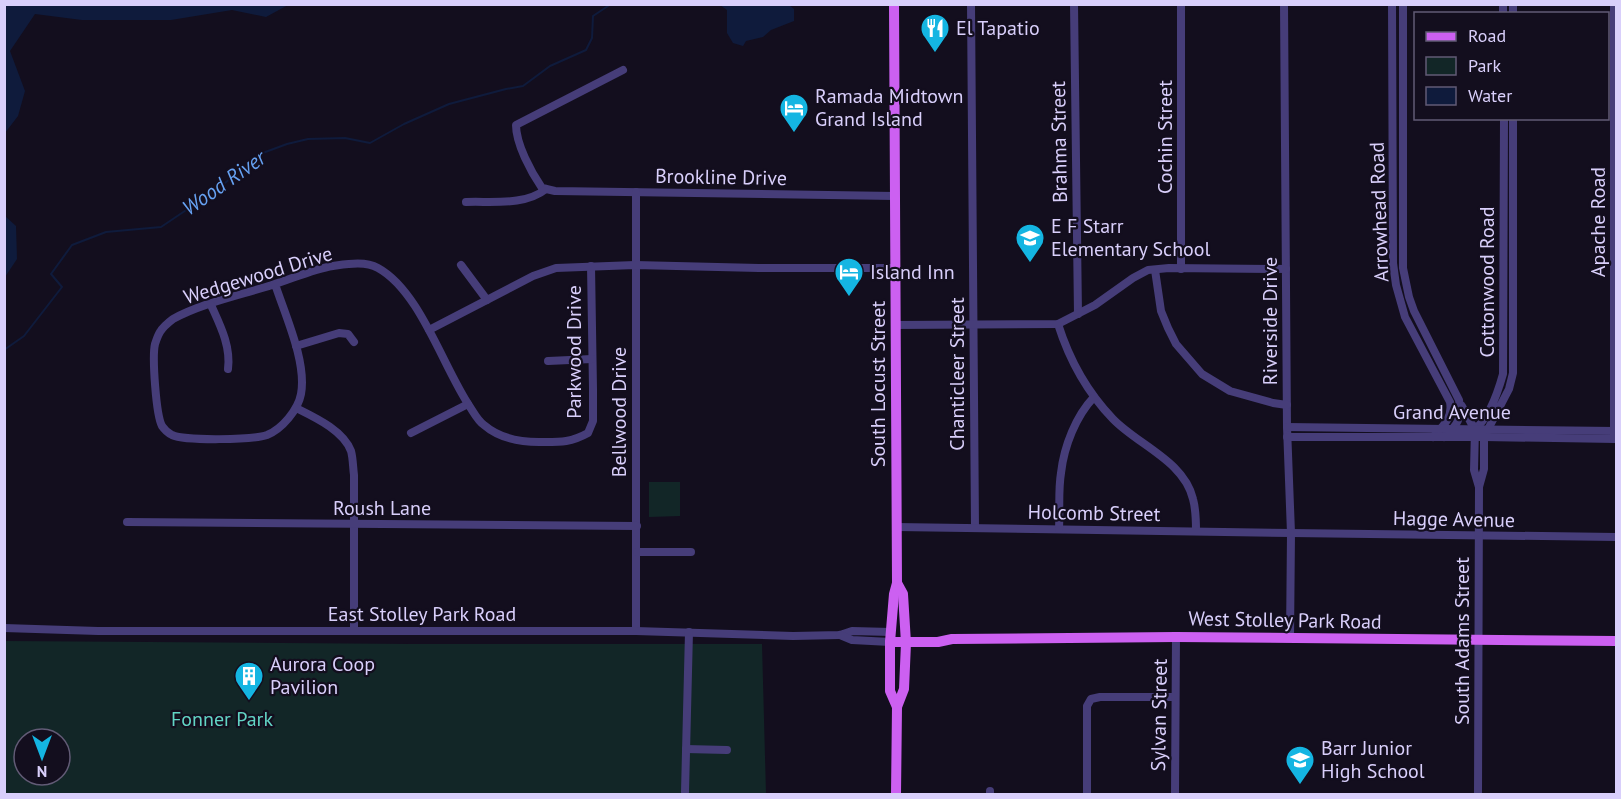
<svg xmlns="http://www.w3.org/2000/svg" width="1621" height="799" font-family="'PT Sans',sans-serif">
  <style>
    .green { fill: #122627; fill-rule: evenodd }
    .water { fill: #0f1b3c }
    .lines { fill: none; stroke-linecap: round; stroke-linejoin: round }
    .stream { stroke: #0f1b3c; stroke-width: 2 }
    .minor { stroke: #463d79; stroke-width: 8 }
    .major { stroke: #cc60f1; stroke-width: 10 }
    .labels { text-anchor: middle; stroke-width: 4.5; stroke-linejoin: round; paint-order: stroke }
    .poi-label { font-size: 20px; fill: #d9cffb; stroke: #130e1e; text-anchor: start }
    .street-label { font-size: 20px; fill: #d9cffb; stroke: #130e1e }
    .park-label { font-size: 20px; fill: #62d4c5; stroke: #130e1e }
    .water-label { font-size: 21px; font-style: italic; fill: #66a1f2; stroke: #130e1e }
  </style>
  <rect width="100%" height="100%" fill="#130e1e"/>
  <g class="green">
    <path d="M649,482H680V516L649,517Z"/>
    <path d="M5,641L409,644H762L766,794H5ZM24,739H60V775H24Z"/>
  </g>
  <g class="water">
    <path d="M5,4H288V5L266,17L232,10L171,20H82L35,14L10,51L25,91L18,116L5,133Z"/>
    <path d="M720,5H789L794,9V21L771,30L763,37L746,41L743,46L733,43L727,33V10Z"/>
    <path d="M5,216L16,226L17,259L5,277Z"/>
  </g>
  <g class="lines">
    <path class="stream" d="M4,350L24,336L62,287L51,274L72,245L106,232L161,227L219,188L260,154L287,144L308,139L345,138L370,143L404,124L449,104L506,89L523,86L550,66L586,50L592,38L593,16L611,4"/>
    <g class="minor">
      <path d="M971,4L975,528"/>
      <path d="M1074,4L1078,314"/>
      <path d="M1181,4V269"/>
      <path d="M1284,4L1287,427L1291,533L1290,638"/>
      <path d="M1392,4L1393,263L1396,285L1405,317L1450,402C1453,418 1443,426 1433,437"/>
      <path d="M1403,4V268L1409,297L1414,311L1459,400C1462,418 1458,425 1444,437"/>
      <path d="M1503,4V14"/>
      <path d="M1513,4V14"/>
      <path d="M623,70L516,125C516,144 531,172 542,188L555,191L895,196"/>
      <path d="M1504,118L1503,374C1498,392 1490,417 1475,429L1474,470L1479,487L1484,469V437L1509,389L1513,373V118"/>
      <path d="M636,192V631"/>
      <path d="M466,202C492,201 525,206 546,189"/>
      <path d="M461,265L487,300"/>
      <path d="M1155,270L1161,311L1168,328L1176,344L1202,374L1230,391L1273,403L1287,405"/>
      <path d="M275,284C285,315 307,362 301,394C298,410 282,429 267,435C253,440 185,441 172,435C168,433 164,429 162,426C156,415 152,357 155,344C156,341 158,335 160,332C163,327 169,322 173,319C202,303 241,295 272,285C292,279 313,269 333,266C348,264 365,261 378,268C420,291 443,367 470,407C474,413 478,421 484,425C499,438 520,442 539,442C559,442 570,443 588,433L593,421V389L591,266"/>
      <path d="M211,305C220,325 231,346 228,369"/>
      <path d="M1058,324C1069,359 1087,392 1113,419C1138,445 1184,461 1193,499C1196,510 1196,521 1196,531"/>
      <path d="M895,325L1058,324L1095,305L1133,278L1148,270L1169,268L1286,269"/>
      <path d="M429,330L533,276L556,268L635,265L759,268H895"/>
      <path d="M296,346L339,333L348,334L354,342"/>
      <path d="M548,361L592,359"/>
      <path d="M1462,406L1471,423L1477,431"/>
      <path d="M296,408C314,417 343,430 351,451C353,458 353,468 354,475V631"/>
      <path d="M1287,427L1616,431"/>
      <path d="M411,433L468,404"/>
      <path d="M1287,437H1484L1616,439"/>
      <path d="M1614,439V4"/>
      <path d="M127,522L637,526"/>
      <path d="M896,527L1291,533L1616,537"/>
      <path d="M1059,529C1060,510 1058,491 1061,473C1064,446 1076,416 1094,397"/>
      <path d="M637,552H691"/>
      <path d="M4,628L98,631H636L793,636L840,635L852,631L891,632"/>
      <path d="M840,635L852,640L890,642"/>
      <path d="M686,749L727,750"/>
      <path d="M990,791V794"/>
      <path d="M685,792L689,632"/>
      <path d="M1087,794V706L1091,699L1100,697H1175"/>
      <path d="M1175,794L1176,637"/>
      <path d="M1478,794L1479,487"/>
    </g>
    <g class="major">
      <path d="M894,4L897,583L894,594L890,642V691L897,707"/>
      <path d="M890,642H938L952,639L1176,637L1616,641"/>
      <path d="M896,794L897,707L904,689L906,643L903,594L897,583"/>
    </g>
  </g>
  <defs>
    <g id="restaurant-pin" transform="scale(1.5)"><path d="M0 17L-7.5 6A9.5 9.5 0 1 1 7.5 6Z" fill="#14b5e2" stroke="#130e1e"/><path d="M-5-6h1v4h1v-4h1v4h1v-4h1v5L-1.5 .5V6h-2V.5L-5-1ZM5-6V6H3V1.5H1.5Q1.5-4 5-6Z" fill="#fff"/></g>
    <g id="hotel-pin" transform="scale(1.5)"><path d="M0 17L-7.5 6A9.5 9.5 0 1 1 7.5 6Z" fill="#14b5e2" stroke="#130e1e"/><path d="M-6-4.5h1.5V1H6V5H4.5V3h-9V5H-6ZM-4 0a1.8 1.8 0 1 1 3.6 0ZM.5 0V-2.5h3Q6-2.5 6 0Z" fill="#fff"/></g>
    <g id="school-pin" transform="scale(1.5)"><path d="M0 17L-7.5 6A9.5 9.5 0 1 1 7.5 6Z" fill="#14b5e2" stroke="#130e1e"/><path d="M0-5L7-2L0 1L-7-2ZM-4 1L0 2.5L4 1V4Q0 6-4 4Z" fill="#fff"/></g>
    <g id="building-pin" transform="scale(1.5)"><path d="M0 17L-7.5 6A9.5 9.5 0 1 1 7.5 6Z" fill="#14b5e2" stroke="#130e1e"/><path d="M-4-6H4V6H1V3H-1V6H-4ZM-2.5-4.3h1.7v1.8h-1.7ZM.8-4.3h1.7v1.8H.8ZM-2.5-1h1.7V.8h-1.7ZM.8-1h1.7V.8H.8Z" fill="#fff"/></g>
  </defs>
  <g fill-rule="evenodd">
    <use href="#restaurant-pin" x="935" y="28"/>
    <use href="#hotel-pin" x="794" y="108"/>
    <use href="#school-pin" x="1030" y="238"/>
    <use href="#hotel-pin" x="849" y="272"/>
    <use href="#building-pin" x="249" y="676"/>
    <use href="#school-pin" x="1300" y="760"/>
  </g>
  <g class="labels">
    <g class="poi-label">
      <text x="956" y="35">El Tapatio</text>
      <text x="815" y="103">Ramada Midtown<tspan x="815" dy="23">Grand Island</tspan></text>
      <text x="1051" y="233">E F Starr<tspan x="1051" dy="23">Elementary School</tspan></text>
      <text x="870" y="279">Island Inn</text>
      <text x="270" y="671">Aurora Coop<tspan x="270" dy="23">Pavilion</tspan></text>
      <text x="1321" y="755">Barr Junior<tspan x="1321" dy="23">High School</tspan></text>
    </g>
    <g class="street-label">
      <text transform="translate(1165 137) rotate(-90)" y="7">Cochin Street</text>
      <text transform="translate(1059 142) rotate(-91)" y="7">Brahma Street</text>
      <text transform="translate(721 177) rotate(1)" y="7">Brookline Drive</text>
      <text transform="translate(1379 212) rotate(-92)" y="7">Arrowhead Road</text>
      <text transform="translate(1598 222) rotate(-90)" y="7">Apache Road</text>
      <text transform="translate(258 275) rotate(-17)" y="7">Wedgewood Drive</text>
      <text transform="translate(1487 282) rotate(-90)" y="7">Cottonwood Road</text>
      <text transform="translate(1270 321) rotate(-90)" y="7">Riverside Drive</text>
      <text transform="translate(574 352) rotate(-90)" y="7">Parkwood Drive</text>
      <text transform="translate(957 374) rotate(-90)" y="7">Chanticleer Street</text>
      <text transform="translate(878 384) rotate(-90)" y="7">South Locust Street</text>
      <text transform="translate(619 412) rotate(-90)" y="7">Bellwood Drive</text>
      <text x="1452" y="419">Grand Avenue</text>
      <text x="382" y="515">Roush Lane</text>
      <text transform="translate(1094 513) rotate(1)" y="7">Holcomb Street</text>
      <text transform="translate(1454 519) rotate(1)" y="7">Hagge Avenue</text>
      <text x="422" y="621">East Stolley Park Road</text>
      <text transform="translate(1285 620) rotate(1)" y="7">West Stolley Park Road</text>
      <text transform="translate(1462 641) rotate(-90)" y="7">South Adams Street</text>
      <text transform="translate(1159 715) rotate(-89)" y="7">Sylvan Street</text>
    </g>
    <g class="park-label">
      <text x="222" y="726">Fonner Park</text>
    </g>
    <g class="water-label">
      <text transform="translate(224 183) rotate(-35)" y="7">Wood River</text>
    </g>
  </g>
  <rect width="1621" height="799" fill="none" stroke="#d9cffb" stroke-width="12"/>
  <rect x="1414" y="12" width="195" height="108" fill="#130e1e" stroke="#625b76" stroke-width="1.5"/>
  <rect x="1426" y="32" width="30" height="9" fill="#cc60f1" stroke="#625b76" stroke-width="1.5"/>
  <text x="1468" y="42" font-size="18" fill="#d9cffb">Road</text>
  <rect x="1426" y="57" width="30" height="18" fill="#122627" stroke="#625b76" stroke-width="1.5"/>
  <text x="1468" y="72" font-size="18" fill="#d9cffb">Park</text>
  <rect x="1426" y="87" width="30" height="18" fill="#0f1b3c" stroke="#625b76" stroke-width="1.5"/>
  <text x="1468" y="102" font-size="18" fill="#d9cffb">Water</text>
  <g transform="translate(42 757) rotate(180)"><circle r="28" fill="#130e1e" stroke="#625b76" stroke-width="1.5"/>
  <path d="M0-4.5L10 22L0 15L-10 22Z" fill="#14b5e2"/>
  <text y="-9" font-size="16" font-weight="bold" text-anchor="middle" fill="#d9cffb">N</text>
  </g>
</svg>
